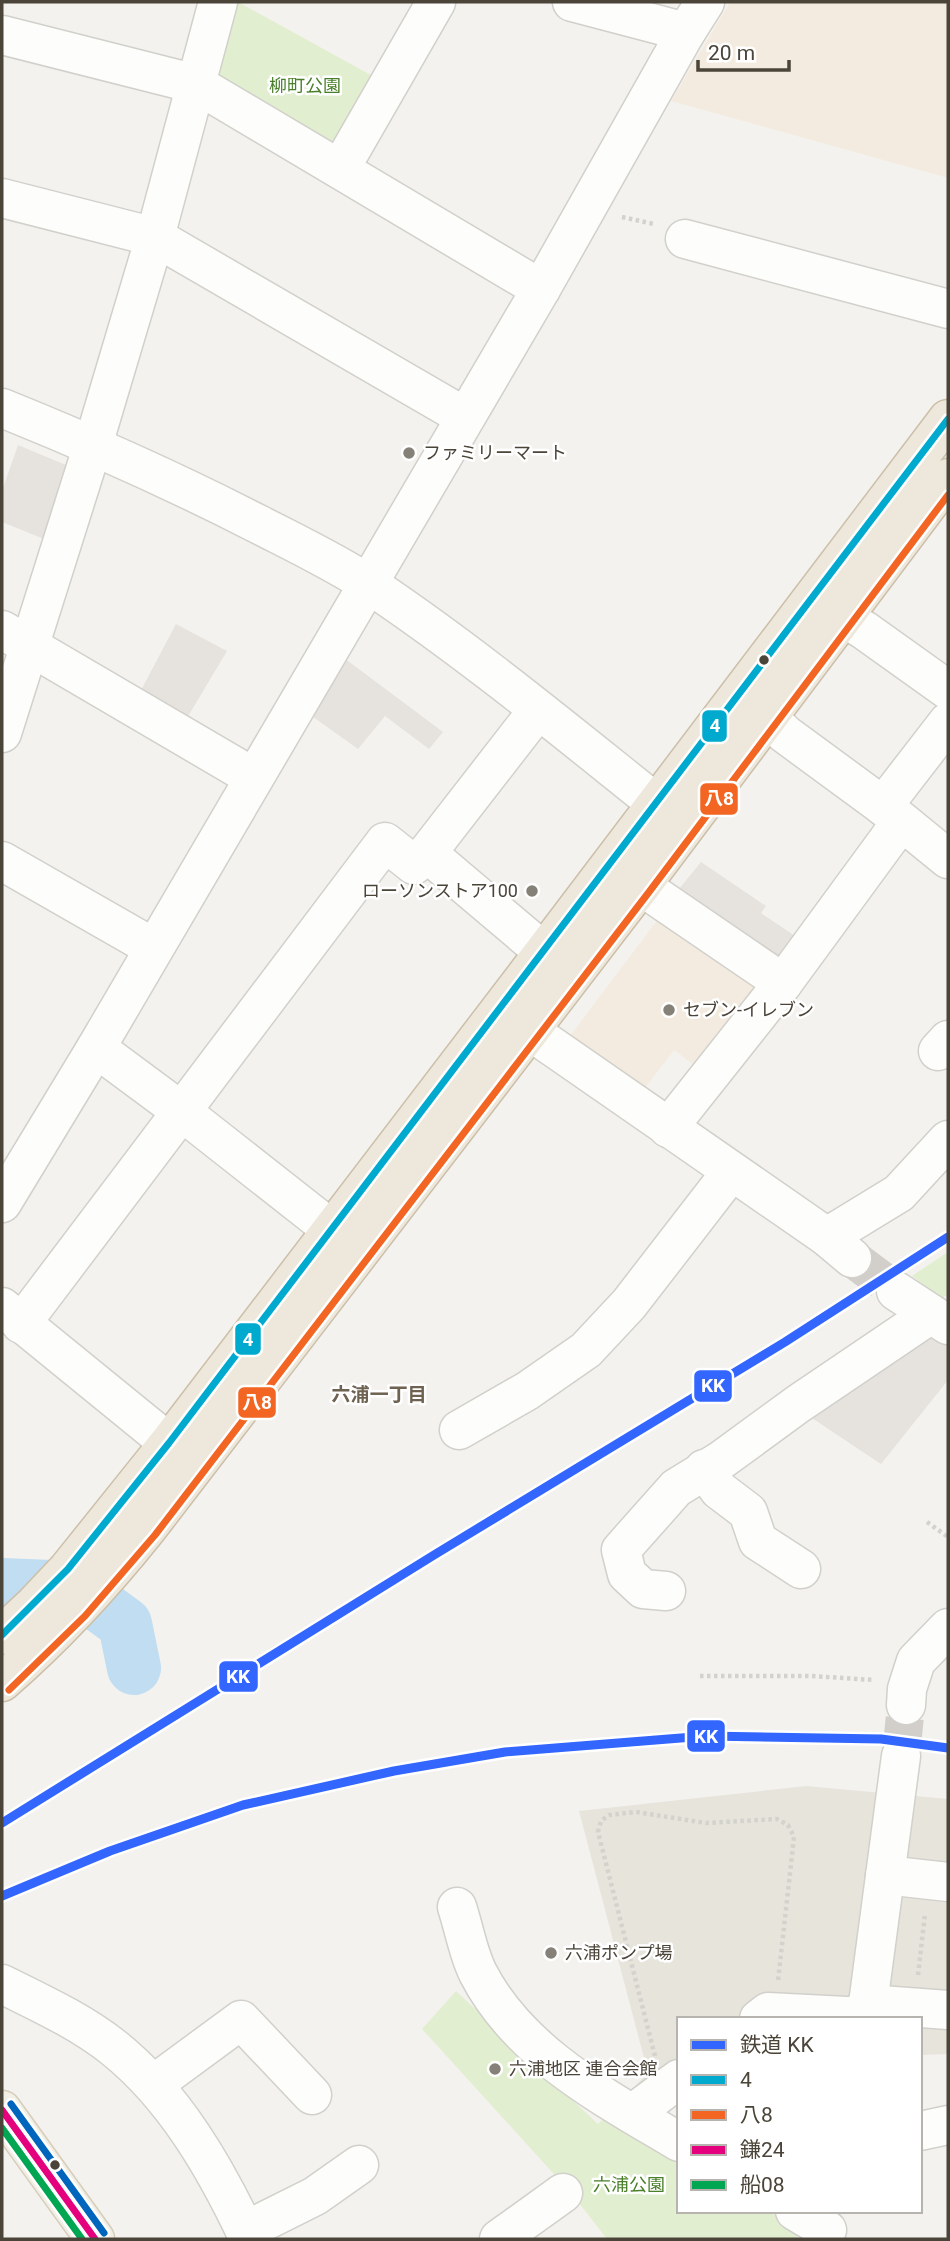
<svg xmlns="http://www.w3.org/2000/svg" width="950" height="2241" font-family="Roboto,'Noto Sans JP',sans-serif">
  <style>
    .residential { fill: #e7e4dc }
    .commercial { fill: #f3ebdf }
    .green { fill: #e1eecf }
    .parking { fill: #e6e3df }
    .water { fill: #c0ddf1 }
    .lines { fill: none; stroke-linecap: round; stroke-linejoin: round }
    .river { stroke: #c0ddf1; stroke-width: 54 }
    .minor-tunnel { stroke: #d2cfca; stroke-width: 38; stroke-dasharray: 38 19; stroke-linecap: butt }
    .minor-casing { stroke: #d2d0cb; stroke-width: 41 }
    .major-casing { stroke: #d6cebb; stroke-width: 41 }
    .highway-casing { stroke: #ccbfa9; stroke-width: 41 }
    .path { stroke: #d3d2cc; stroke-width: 4.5; stroke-dasharray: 3.5 3.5; stroke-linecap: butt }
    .minor { stroke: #fdfdfc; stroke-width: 38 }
    .major { stroke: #f2efe6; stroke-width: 38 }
    .highway { stroke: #ede8db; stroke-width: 38 }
    .bus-1-casing { stroke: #fff; stroke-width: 12 }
    .bus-2-casing { stroke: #fff; stroke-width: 12 }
    .bus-3-casing { stroke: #fff; stroke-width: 12 }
    .bus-4-casing { stroke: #fff; stroke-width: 12 }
    .bus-5-casing { stroke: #fff; stroke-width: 12 }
    .bus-1 { stroke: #00a9ce; stroke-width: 7 }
    .bus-2 { stroke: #f26522; stroke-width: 7 }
    .bus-3 { stroke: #e5007d; stroke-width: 7 }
    .bus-4 { stroke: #00a651; stroke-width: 7 }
    .bus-5 { stroke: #0065bd; stroke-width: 7 }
    .rail-1-casing { stroke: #fff; stroke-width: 14 }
    .rail-1 { stroke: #36f; stroke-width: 9 }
    .poi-dot { fill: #868178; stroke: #fff; stroke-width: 2.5 }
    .bus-dot { fill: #4b4439; stroke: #fff; stroke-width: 2.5 }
    .labels { text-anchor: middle; stroke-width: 5; stroke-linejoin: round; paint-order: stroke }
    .park-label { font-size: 18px; fill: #4a7f2a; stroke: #fff }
    .poi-label { font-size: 18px; fill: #4b4439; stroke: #fff; text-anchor: start }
    .neighbourhood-label { font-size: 19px; font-weight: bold; fill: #6e6250; stroke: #fff }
    .line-badge { stroke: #fff; stroke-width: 2.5 }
    .badge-label { font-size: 19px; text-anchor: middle; font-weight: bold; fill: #fff }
  </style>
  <rect width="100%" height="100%" fill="#f4f2ee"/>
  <path class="residential" d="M806,1786L948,1799V2054L920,2055V2019H679V2091L654,2110L631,2090L648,2073L579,1811Z"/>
  <g class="commercial">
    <path d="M730,2H948V178L671,101Z"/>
    <path d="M665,910L770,982L702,1071L674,1050L642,1092L569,1037Z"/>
  </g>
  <g class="green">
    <path d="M231,2H238L378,79L337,152L215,79Z"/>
    <path d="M948,1252V1294L942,1298L912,1276Z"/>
    <path d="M456,1991L598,2124L609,2113L679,2156V2211H768L792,2226L798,2239H607L572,2194L422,2029Z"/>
  </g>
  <g class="parking">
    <path d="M18,445L66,465L44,539L2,522V491Z"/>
    <path d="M176,624L227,651L184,723L138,696Z"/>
    <path d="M340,655L443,732L429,749L385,716L358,749L309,714Z"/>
    <path d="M701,862L766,906L761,913L795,936L774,964L674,895Z"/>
    <path d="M931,1331L948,1342V1380L881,1464L806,1414Z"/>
  </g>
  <path class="water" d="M2,1559L27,1562L2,1590Z"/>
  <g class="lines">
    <path class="river" d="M2,1585L76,1588L125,1624L134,1668"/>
    <g class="minor-tunnel">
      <path d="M852,1258L896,1291"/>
      <path d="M901,1756L906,1705"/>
    </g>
    <g class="minor-casing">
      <g id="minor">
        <path d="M572,2L686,32"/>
        <path d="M2,35L196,84L541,289"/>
        <path d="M340,169L436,2"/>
        <path d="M2,198L155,237L465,417"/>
        <path d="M685,239L948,309"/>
        <path d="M2,408C89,443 174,481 258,524C295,543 335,562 370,585C470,652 563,729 657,804"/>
        <path d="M842,617L864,630L948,690"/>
        <path d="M2,630L253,777"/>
        <path d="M767,716L785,734L883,806L948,859"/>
        <path d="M2,733L93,445L155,237L218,2"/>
        <path d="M883,806L948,722"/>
        <path d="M427,853L538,710"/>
        <path d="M2,861L154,948"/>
        <path d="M641,886L783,983"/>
        <path d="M504,1013L827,1237L852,1258"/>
        <path d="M96,1048L181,1111L331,1229"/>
        <path d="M938,1051L948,1040"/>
        <path d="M668,1128L783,983L901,822"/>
        <path d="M2,1203L96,1048L541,289L686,32L705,2"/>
        <path d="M827,1237L899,1193L948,1140"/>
        <path d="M896,1291L948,1325"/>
        <path d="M2,1307L169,1443"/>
        <path d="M21,1324L385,842L414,865L427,853L544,952"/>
        <path d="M459,1430L527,1391L586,1350L629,1304L731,1172"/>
        <path d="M704,1469L719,1490L748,1512L758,1541L801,1569"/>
        <path d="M666,1591L643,1589L627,1574L621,1550L676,1488L720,1461L798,1404L931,1314"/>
        <path d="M906,1705L907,1689L916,1661L948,1628"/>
        <path d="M885,1875L948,1882"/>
        <path d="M457,1907C464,1928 468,1953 478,1973C519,2053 604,2097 679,2142"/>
        <path d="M2,1984C40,2003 80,2021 114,2048C175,2097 216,2169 249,2239"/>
        <path d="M867,2004L948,2010"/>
        <path d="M759,2019L768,2012L866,2017"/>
        <path d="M866,2019L901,1756"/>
        <path d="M154,2084L241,2020L312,2095"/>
        <path d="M632,2114L679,2079"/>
        <path d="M920,2131L948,2125"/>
        <path d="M795,2211L827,2230"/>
        <path d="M245,2231L315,2196L359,2165"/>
        <path d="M499,2239L563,2193"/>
      </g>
    </g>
    <g class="major-casing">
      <path id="major" d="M2,2110L95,2239"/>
    </g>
    <g class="highway-casing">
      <g id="highway">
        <path d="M2,1635L34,1605L68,1569L169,1443L544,952L948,419"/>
        <path d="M2,1682C55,1636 103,1584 147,1529L641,886L948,478"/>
      </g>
    </g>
    <g class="path">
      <path d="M622,217L654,224"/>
      <path d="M927,1522L948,1537"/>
      <path d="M700,1676H812L874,1680"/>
      <path d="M918,1975L925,1914"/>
      <path d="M655,2056L598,1832L601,1821L609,1815L636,1812L706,1823L777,1819L788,1825L794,1837L778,1981"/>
    </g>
    <use href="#minor" class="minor"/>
    <use href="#major" class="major"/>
    <use href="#highway" class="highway"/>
    <g class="bus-1-casing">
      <path id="bus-1" d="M2,1635L68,1569L169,1443L948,419"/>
    </g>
    <g class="bus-2-casing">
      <path id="bus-2" d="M9,1690L85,1616L155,1535L649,892L948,495"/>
    </g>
    <g class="bus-3-casing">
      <path id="bus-3" d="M2,2110L95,2239"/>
    </g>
    <g class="bus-4-casing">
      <path id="bus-4" d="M2,2128L82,2239"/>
    </g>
    <g class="bus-5-casing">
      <path id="bus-5" d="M11,2104L104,2233"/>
    </g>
    <use href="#bus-1" class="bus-1"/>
    <use href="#bus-2" class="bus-2"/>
    <use href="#bus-3" class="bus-3"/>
    <use href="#bus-4" class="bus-4"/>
    <use href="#bus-5" class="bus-5"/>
    <g class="rail-1-casing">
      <g id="rail-1">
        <path d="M2,1823L434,1555L785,1342L948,1237"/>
        <path d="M2,1896L110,1851L243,1805L394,1771L505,1752L706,1736L881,1739L948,1748"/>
      </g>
    </g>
    <use href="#rail-1" class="rail-1"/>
  </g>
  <g class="poi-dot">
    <circle cx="409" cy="453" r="7"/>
    <circle cx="532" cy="891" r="7"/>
    <circle cx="669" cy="1010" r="7"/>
    <circle cx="551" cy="1953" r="7"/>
    <circle cx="495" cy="2069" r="7"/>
  </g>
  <g class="bus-dot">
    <circle cx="764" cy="660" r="6"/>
    <circle cx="55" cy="2165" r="6"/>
  </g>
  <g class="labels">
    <g class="park-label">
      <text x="305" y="92">柳町公園</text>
      <text x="629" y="2191">六浦公園</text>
    </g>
    <g class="poi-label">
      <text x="423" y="459">ファミリーマート</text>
      <text x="518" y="897" text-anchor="end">ローソンストア100</text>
      <text x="683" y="1016">セブン-イレブン</text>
      <text x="565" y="1959">六浦ポンプ場</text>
      <text x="509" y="2075">六浦地区 連合会館</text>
    </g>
    <g class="neighbourhood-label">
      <text x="379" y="1401">六浦一丁目</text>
    </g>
  </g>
  <g class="line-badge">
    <rect x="701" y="709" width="27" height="34" rx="7" fill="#00a9ce"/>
    <rect x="699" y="782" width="40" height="34" rx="7" fill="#f26522"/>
    <rect x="234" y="1322" width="28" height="34" rx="7" fill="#00a9ce"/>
    <rect x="693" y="1369" width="40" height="34" rx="7" fill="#36f"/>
    <rect x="237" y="1386" width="40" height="33" rx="7" fill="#f26522"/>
    <rect x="218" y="1660" width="41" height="33" rx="7" fill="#36f"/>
    <rect x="686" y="1719" width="40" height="34" rx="7" fill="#36f"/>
  </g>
  <g class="badge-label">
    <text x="715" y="732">4</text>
    <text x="719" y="805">八8</text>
    <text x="248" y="1346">4</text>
    <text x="713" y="1392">KK</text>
    <text x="257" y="1409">八8</text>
    <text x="238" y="1683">KK</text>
    <text x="706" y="1743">KK</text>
  </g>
  <rect width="950" height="2241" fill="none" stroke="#4b4439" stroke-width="7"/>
  <rect x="677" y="2017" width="245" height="196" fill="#ffffff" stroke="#b7b4b0" stroke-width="2"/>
  <rect x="691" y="2040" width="35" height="10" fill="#3366ff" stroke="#b7b4b0" stroke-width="2"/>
  <text x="740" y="2052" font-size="21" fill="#4b4439">鉄道 KK</text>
  <rect x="691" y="2075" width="35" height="10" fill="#00a9ce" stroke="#b7b4b0" stroke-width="2"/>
  <text x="740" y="2087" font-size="21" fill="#4b4439">4</text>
  <rect x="691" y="2110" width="35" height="10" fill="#f26522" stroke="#b7b4b0" stroke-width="2"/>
  <text x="740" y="2122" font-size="21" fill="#4b4439">八8</text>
  <rect x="691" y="2145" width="35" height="10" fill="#e5007d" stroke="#b7b4b0" stroke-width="2"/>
  <text x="740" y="2157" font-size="21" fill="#4b4439">鎌24</text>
  <rect x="691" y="2180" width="35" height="10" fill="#00a651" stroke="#b7b4b0" stroke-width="2"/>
  <text x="740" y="2192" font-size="21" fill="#4b4439">船08</text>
  <path d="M698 60v10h91v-10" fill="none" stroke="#4b4439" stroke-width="3.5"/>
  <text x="708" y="60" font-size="21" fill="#4b4439" stroke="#ffffff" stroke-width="5" paint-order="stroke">20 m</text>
</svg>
